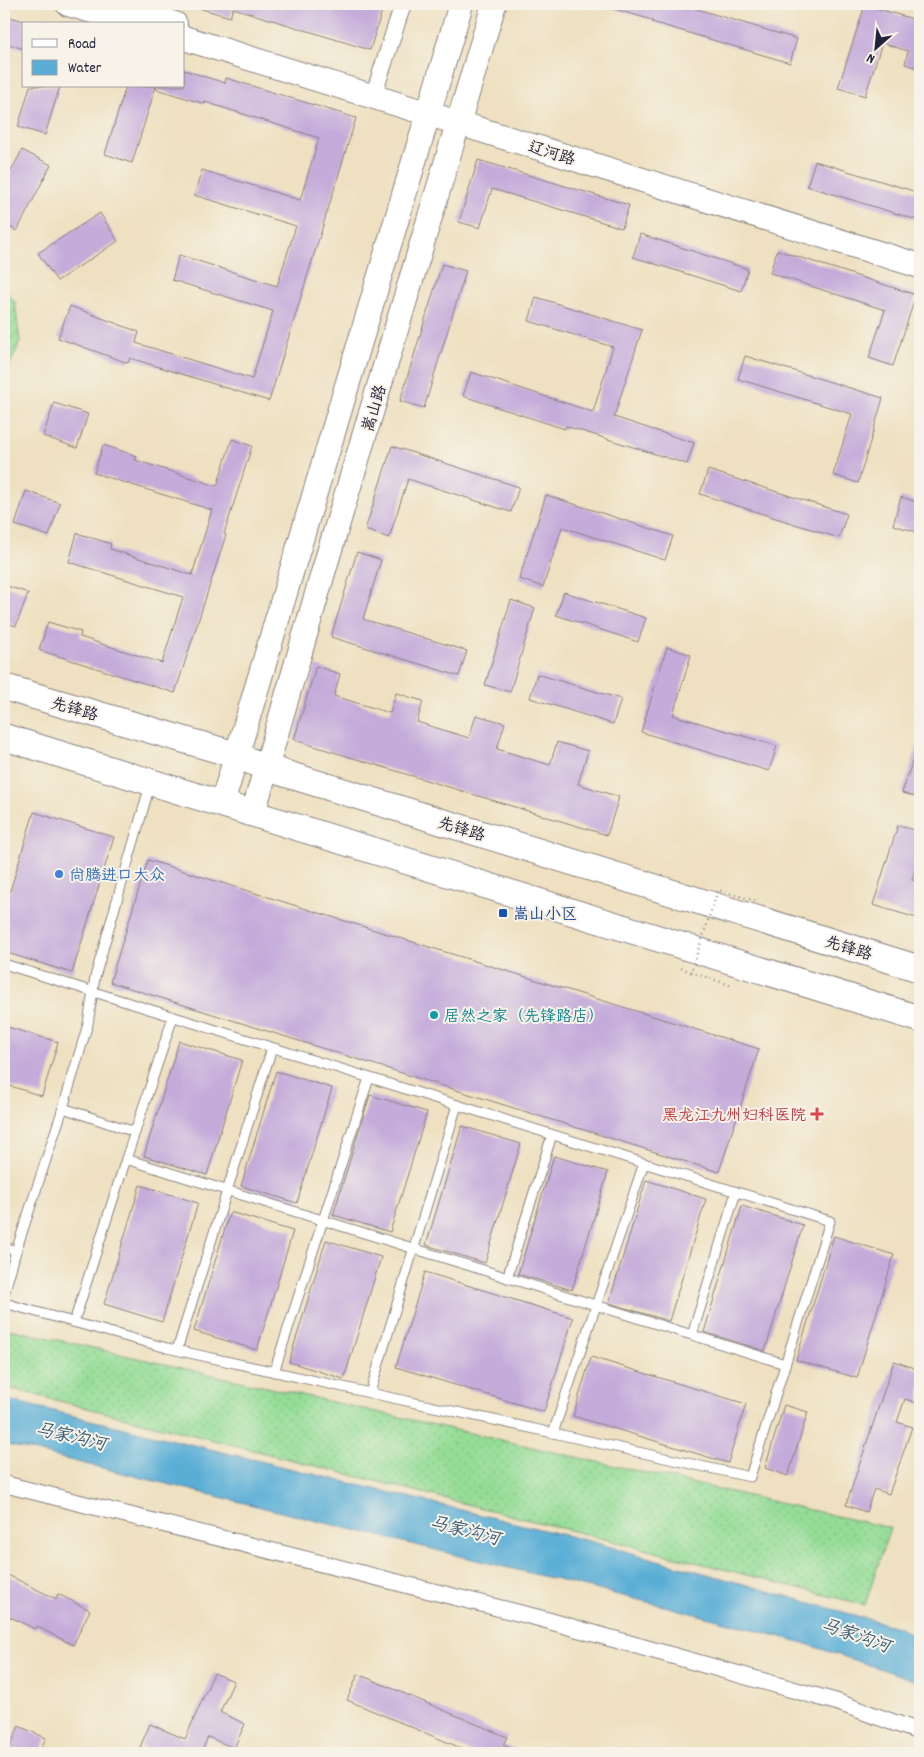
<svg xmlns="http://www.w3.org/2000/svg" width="924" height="1757" font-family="Dekko,'LXGW WenKai TC',sans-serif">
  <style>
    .grass { fill: url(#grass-dots); stroke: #5c8069 }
    .garden { fill: url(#garden-furrows); stroke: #5c8069 }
    .water { fill: #5aaed6; stroke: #3e6888 }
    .building { fill: #c4acda }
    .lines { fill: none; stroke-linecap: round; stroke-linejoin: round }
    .service-casing { stroke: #88817e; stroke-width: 11 }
    .minor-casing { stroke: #88817e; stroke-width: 18 }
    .secondary-casing { stroke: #88817e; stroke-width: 26 }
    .primary-casing { stroke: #88817e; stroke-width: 28 }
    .path { stroke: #88817e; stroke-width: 2.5; stroke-dasharray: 1 4; stroke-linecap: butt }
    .service { stroke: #fff; stroke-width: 9 }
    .minor { stroke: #fff; stroke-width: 16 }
    .secondary { stroke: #fff; stroke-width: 24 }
    .primary { stroke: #fff; stroke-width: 26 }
    .path-bridge { stroke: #88817e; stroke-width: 2.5; stroke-dasharray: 1 4; stroke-linecap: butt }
    .shop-dot { fill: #3f7fe0; stroke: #f7f3e8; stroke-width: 2 }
    .transit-dot { fill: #1a4fb4; stroke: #f7f3e8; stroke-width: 2 }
    .culture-dot { fill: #0f9aa8; stroke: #f7f3e8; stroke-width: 2 }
    .health-dot { fill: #e0444e; stroke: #f7f3e8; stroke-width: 2 }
    .labels { text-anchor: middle; stroke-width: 4; stroke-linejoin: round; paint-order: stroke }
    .street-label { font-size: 16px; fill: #22223b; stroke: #f7f3e8 }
    .shop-label { font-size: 16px; fill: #366cbe; stroke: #f7f3e8; text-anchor: start }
    .transit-label { font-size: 16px; fill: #164399; stroke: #f7f3e8; text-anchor: start }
    .culture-label { font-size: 16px; fill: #0d838f; stroke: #f7f3e8; text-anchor: start }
    .health-label { font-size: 16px; fill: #be3a42; stroke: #f7f3e8; text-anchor: end }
    .water-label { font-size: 18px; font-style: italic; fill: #385a79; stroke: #f7f3e8 }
  </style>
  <defs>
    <pattern id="grass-dots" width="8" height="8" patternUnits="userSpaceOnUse" patternTransform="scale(1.25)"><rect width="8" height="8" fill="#95dd97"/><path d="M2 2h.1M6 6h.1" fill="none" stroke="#80bd83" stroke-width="1.8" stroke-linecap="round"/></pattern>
    <pattern id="garden-furrows" width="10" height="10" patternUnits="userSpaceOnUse" patternTransform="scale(1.25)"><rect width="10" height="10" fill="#95dd97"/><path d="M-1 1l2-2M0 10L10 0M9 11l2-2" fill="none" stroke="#80bd83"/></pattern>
  </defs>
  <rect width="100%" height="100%" fill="#f7f3e8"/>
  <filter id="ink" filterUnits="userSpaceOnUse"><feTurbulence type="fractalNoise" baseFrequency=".02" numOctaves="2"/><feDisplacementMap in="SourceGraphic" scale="10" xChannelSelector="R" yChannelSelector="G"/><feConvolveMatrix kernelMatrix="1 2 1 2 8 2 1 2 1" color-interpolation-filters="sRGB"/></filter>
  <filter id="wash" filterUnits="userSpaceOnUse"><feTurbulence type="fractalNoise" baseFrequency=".0096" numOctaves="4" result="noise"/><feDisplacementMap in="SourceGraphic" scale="20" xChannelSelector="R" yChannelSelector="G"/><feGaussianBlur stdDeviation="1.12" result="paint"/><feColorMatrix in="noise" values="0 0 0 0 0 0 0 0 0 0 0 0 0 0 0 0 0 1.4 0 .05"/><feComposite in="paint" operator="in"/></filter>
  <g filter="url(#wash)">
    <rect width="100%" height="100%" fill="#eee0c0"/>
    <path class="grass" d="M4,1328L36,1335L890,1528L865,1605L4,1387Z"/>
    <path class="garden" d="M4,289L15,302L20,342L4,379Z"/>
    <path class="water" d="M4,1399L593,1542L897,1627L920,1638V1682L800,1642L680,1610L4,1444Z"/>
    <g id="blocks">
      <g class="building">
        <path d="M196,4H384L370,50L233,8L230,17L195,7Z"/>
        <path d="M609,4H680L797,39L790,63L652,22V20L608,7Z"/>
        <path d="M865,5L913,19L920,23V69L905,64L908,51L882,43L865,96L838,88Z"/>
        <path d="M4,15L24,21V49L4,43Z"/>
        <path d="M184,70L225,83L226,78L356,118L269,401L130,358L128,363L58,338L70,306L139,332L136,343L252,379L273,311L172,280L179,255L277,286L296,226L194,195L202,170L300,200L319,138L205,102V104L156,89L157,86H184Z"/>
        <path d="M30,86H60L45,135L18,127Z"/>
        <path d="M126,86H156L132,163L105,154Z"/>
        <path d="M22,150L51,165L17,231L4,224V185Z"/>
        <path d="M478,160L629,205L622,228L492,189L480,228L459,222Z"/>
        <path d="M815,161L920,193V221L807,186Z"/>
        <path d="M100,213L118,241L57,281L38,253Z"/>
        <path d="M640,234L748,269L741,291L633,257Z"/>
        <path d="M777,250L916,295L893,366L869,358L885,310L770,273Z"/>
        <path d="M442,264L466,271L424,408L400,401Z"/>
        <path d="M536,297L642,330L614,417L694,443L687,464L566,426L565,429L463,396L471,372L593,412L613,347L529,321Z"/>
        <path d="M745,356L883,398L858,483L833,475L852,414L738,379Z"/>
        <path d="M54,403L88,414L77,448L43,436Z"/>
        <path d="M232,439L252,446L224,534L226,535L175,693L39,650L48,622L81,632L80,637L162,663L183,597L69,562L77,533L111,544L110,549L192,575L212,510L94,473L103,445L137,456L135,460L217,486Z"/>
        <path d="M392,446L519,487L511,512L408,479L389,538L365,530Z"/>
        <path d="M708,470L847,514L839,538L700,494Z"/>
        <path d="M26,491L60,503L49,536L15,525Z"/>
        <path d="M546,495L673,536L665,560L562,527L543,587L519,579Z"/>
        <path d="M901,497L920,503V533L893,525Z"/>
        <path d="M357,552L381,560L363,619L467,651L459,676L331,637Z"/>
        <path d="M4,585L28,593L16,626L4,622Z"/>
        <path d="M564,592L646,618L638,642L556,615Z"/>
        <path d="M511,600L535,608L510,692L485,685Z"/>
        <path d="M667,647L691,655L673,715L777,746L769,771L641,732Z"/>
        <path d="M316,666L340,674L334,696L390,713L396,693L423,701L417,722L469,738L476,715L505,723L497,749L550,765L557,742L588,751L578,784L619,797L607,835L294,740Z"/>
        <path d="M537,674L621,699L613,724L530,698Z"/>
        <path d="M918,744H920V798L902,793Z"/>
        <path d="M34,812L114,837L72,973L4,952V911Z"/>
        <path d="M898,825L920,832V853L912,880L920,882V919L873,905Z"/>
        <path d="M148,860L759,1049L719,1172L110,982Z"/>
        <path d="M4,1026L58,1042L42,1096L4,1084Z"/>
        <path d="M179,1041L242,1060L207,1175L144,1156Z"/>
        <path d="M276,1071L332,1088L297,1203L241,1186Z"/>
        <path d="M370,1095L427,1112L390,1232L333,1215Z"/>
        <path d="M462,1126L521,1144L485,1263L426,1245Z"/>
        <path d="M554,1156L608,1172L572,1290L518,1274Z"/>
        <path d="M646,1180L706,1199L669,1321L609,1303Z"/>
        <path d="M140,1185L198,1203L162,1322L104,1304Z"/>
        <path d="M742,1206L803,1225L765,1351L704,1332Z"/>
        <path d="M230,1212L293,1231L257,1350L194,1331Z"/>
        <path d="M834,1236L894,1255L857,1378L796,1360Z"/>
        <path d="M326,1240L381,1257L344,1379L289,1362Z"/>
        <path d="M425,1272L573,1318L544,1412L396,1367Z"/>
        <path d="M591,1357L746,1404L728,1463L573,1416Z"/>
        <path d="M894,1361L920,1370V1404L905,1399L897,1422L912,1427L889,1494L874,1489L866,1512L846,1505Z"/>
        <path d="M784,1405L808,1412L788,1476L765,1468Z"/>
        <path d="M4,1573L56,1599L58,1594L90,1610L73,1645L36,1626L35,1629L4,1614Z"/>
        <path d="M214,1673L234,1681L220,1712L245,1724L234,1748L208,1737L201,1753H155L140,1747L150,1724L185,1739Z"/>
        <path d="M358,1674L507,1737L503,1745L524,1753H473L347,1700Z"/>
        <path d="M19,1726L46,1738L39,1753H7Z"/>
      </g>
    </g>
  </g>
  <g filter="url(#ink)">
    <use href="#blocks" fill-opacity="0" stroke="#88817e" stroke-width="1"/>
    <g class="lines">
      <g class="service-casing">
        <g id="service">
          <path d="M150,785L95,977L88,1024L63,1108L135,1132L126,1159L785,1364"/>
          <path d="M4,964L830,1221L750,1477L553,1433L644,1163"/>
          <path d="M135,1132L173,1017"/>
          <path d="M4,1247L16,1251L63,1108"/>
          <path d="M507,1278L552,1135"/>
          <path d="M4,1294L16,1251"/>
          <path d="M4,1303L167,1348L370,1393L457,1105"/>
          <path d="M74,1322L126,1159"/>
          <path d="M692,1335L736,1192"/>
          <path d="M177,1350L272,1048"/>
          <path d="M274,1372L369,1078"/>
          <path d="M370,1393L553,1433"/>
        </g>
      </g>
      <g class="minor-casing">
        <g id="minor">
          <path d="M373,97L403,4"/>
          <path d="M4,1484L539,1618L837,1702L920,1732"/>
        </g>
      </g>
      <g class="secondary-casing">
        <g id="secondary">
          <path d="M68,4L123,20"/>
          <path d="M107,4L175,24"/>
          <path d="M184,38L920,266"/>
          <path d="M222,804L461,4"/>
          <path d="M253,813L328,556L494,4"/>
        </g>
      </g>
      <g class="primary-casing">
        <g id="primary">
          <path d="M4,687L236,755L267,768L920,969"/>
          <path d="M4,737L920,1019"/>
        </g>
      </g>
      <path class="path" d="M681,968L691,972"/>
      <use href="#service" class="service"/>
      <use href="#minor" class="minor"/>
      <use href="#secondary" class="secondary"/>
      <use href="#primary" class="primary"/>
      <path class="path-bridge" d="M730,985L691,972L718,890L756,901"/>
    </g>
  </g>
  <circle class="shop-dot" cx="59" cy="874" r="5"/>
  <rect class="transit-dot" x="498" y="908" width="10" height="10" rx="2.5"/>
  <circle class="culture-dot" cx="434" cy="1015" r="5"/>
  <path class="health-dot" d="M814.5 1106.5h5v5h5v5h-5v5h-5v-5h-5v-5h5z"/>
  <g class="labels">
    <g class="street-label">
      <text transform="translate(552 152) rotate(17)" y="6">辽河路</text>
      <text transform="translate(373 408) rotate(-73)" y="6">嵩山路</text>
      <text transform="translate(75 708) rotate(16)" y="6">先锋路</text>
      <text transform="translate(462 828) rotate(17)" y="6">先锋路</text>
      <text transform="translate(849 947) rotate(17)" y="6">先锋路</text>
    </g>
    <g class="shop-label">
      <text x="69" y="880">尚腾进口大众</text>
    </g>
    <g class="transit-label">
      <text x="513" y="919">嵩山小区</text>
    </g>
    <g class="culture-label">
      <text x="444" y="1021">居然之家（先锋路店）</text>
    </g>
    <g class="health-label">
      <text x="806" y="1120">黑龙江九州妇科医院</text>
    </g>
    <g class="water-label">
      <text transform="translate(71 1436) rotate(13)" y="6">马家沟河</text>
      <text transform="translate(465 1530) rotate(14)" y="6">马家沟河</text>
      <text transform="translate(856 1635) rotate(19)" y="6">马家沟河</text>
    </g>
  </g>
  <rect width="924" height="1757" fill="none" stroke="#f7f3e8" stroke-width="20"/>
  <rect x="22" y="22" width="162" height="65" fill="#f7f3e8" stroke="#a29fa3"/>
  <rect x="32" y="39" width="25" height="8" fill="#ffffff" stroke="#a29fa3"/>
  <text x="68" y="48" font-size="15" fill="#22223b">Road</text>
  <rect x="32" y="60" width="25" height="15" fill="#5aaed6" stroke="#a29fa3"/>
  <text x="68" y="72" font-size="15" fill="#22223b">Water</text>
  <g transform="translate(876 48) rotate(207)" stroke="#f7f3e8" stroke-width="4" paint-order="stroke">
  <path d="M0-4L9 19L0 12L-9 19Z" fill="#22223b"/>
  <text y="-8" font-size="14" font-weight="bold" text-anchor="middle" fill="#22223b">N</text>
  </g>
</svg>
